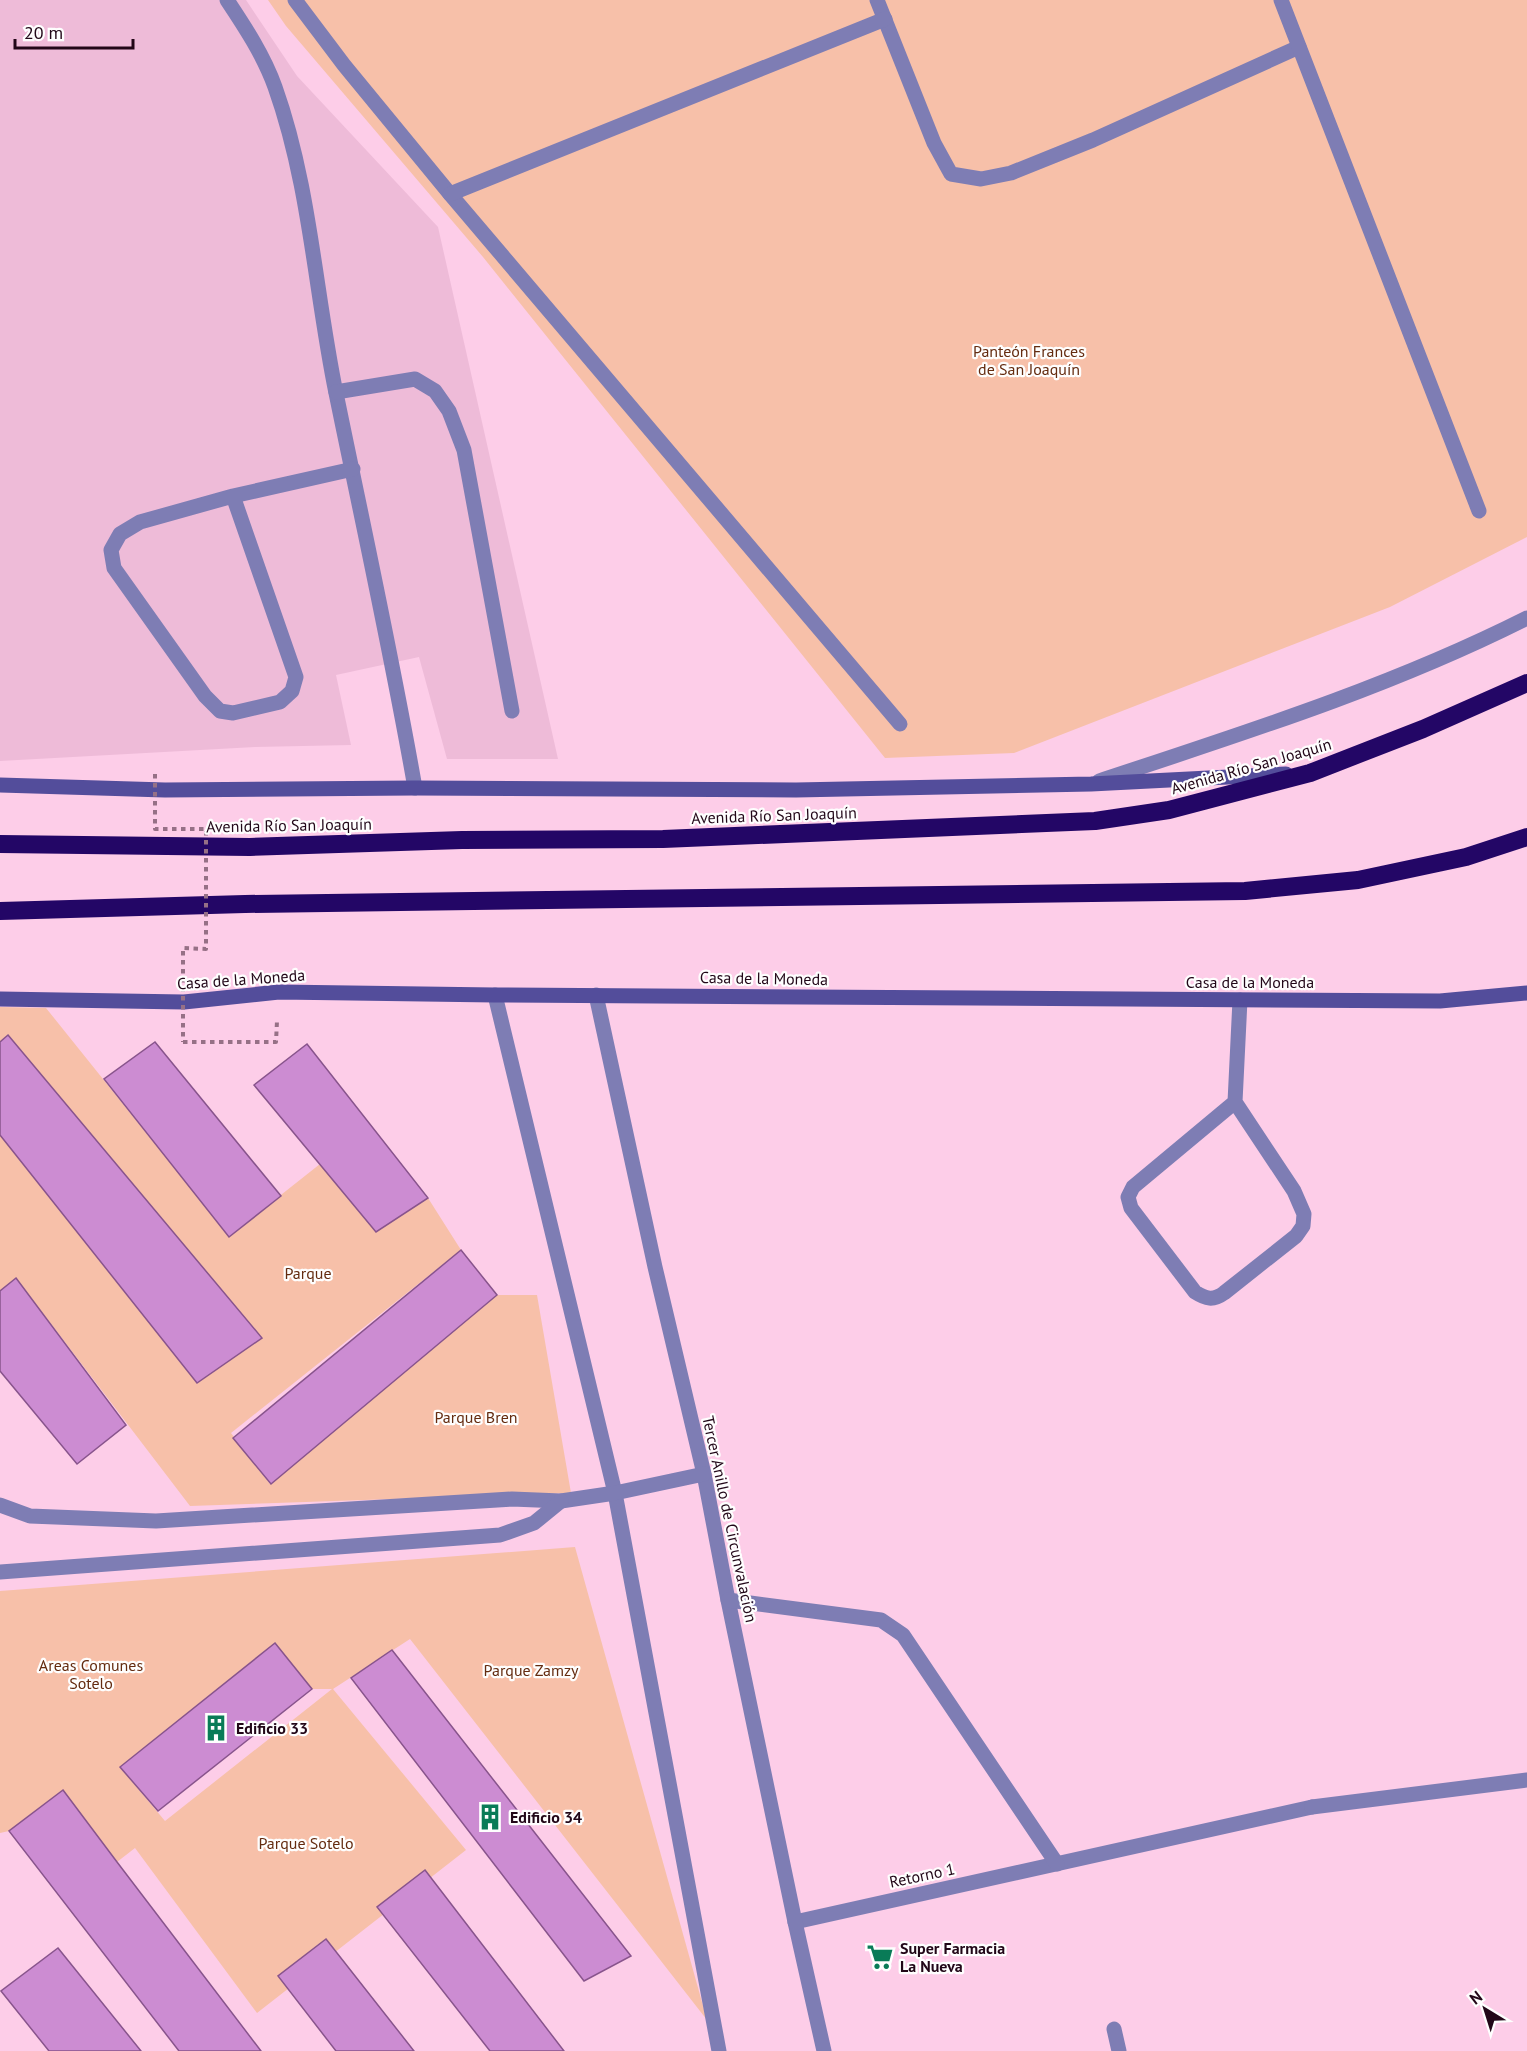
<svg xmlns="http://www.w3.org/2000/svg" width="1527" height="2051" font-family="'PT Sans',sans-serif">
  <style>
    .built { fill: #eebbd8 }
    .green { fill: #f7c0a9; fill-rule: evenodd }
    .building { fill: #cc8cd2; stroke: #88548c; stroke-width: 1.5 }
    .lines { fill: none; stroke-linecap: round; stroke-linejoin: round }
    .path { stroke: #967086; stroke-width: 4; stroke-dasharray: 4.5 4.5; stroke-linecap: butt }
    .lane { stroke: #7e7db4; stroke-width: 15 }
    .street { stroke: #7e7db4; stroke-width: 15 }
    .secondary { stroke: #534d9b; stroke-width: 15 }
    .highway { stroke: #230666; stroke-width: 18 }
    .path-bridge { stroke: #967086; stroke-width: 4; stroke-dasharray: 4.5 4.5; stroke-linecap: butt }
    .labels { text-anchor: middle; stroke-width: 4.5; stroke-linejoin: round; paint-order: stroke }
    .park-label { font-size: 16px; fill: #642b0f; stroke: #fefefe }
    .street-label { font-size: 16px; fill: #220718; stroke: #fefefe }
    .poi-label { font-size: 16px; font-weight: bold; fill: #220718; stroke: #fefefe; text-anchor: start }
  </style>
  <rect width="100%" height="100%" fill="#fdcde8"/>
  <path class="built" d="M0,0H246L297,76L438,227L558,759H447L419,657L336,675L351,745L255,747L0,761Z"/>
  <g class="green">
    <path d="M268,0H1527V537L1390,607L1014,753L885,758L483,257L286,26Z"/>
    <path d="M0,1007L46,1008L229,1236L320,1164L376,1232L428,1198L461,1250L231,1433L270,1484L497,1295H537L571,1493L190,1506L16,1278L0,1291V1135L261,1338L9,1036L0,1042Z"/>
    <path d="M575,1547L707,2020L410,1639L333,1689L466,1850L257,2013L135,1848L117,1862L63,1791L9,1831L0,1833V1591ZM275,1644L312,1689H332L165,1821L120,1767Z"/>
  </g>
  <g class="building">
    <path d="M8,1035L262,1338L197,1383L0,1135V1042Z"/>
    <path d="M155,1042L281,1196L229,1237L104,1079Z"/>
    <path d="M307,1044L428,1198L376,1232L254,1085Z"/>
    <path d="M461,1250L497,1295L271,1484L233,1438Z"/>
    <path d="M16,1278L126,1425L77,1464L0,1371V1291Z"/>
    <path d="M275,1643L312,1689L158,1811L120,1767Z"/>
    <path d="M392,1650L631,1956L584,1981L351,1678Z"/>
    <path d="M63,1790L117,1862L261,2051H179L9,1831Z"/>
    <path d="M425,1870L564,2051H490L377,1907Z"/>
    <path d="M326,1939L414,2051H336L278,1976Z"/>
    <path d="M58,1948L141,2051H49L1,1991Z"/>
  </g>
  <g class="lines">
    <path class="path" d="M183,1042H276L277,1021"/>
    <g class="lane">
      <path d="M227,0C245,27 264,56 275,87C310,185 315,291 336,393C363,525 392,656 415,788"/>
      <path d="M295,0L344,65L450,194L900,724"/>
      <path d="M877,0L934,143L951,174L981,179L1011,173L1093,140L1299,47"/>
      <path d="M1281,0L1479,511"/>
      <path d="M450,194L885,19"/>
      <path d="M336,392L415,379L435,391L449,411L464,450L512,711"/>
      <path d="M233,496L296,677L292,691L280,702L233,713L220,711L205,696L114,568L111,550L120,534L140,522L233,496L353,469"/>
      <path d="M1235,1102L1133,1187L1128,1197L1131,1208L1195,1292C1206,1299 1213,1301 1224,1293L1296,1236L1303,1226L1304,1214L1294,1191L1235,1102L1240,1000"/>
      <path d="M795,1922L1312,1807"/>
    </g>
    <g class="street">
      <path d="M1099,781C1244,733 1390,687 1527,618"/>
      <path d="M495,995L615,1493L719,2051"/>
      <path d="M596,995L655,1267L704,1474L728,1600L795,1922L824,2051"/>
      <path d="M0,1505L30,1516L156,1521L512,1499L561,1501L615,1493L704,1474"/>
      <path d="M0,1572L500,1535L534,1523L561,1501"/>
      <path d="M728,1600L881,1620L903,1635L1057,1864"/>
      <path d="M1312,1807L1527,1780"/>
      <path d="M1114,2029L1119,2051"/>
    </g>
    <g class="secondary">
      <path d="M0,785L165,790L415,788L796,790L1091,784L1286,774"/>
      <path d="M0,999L184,1002L279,992L495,995L1440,1001L1527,993"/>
    </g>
    <g class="highway">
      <path d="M0,844L250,847L462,840L663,839L1095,821L1169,810L1310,773L1423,729L1527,683"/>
      <path d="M0,911L245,904L1245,891L1358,880L1466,857L1527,837"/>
    </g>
    <path class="path-bridge" d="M155,774V829H206V949L183,948V1042"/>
  </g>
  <defs>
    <g id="building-bare" transform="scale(2.07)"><path d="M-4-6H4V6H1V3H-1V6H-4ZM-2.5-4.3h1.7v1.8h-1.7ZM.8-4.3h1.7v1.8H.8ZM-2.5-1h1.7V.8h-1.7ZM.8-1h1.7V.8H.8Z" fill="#097b57" stroke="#fefefe" stroke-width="2.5" paint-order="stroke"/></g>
    <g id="supermarket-bare" transform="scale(2.07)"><path d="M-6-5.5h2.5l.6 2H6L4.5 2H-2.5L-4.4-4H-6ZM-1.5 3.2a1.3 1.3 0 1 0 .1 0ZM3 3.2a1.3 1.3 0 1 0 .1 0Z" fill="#097b57" stroke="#fefefe" stroke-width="2.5" paint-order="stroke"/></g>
  </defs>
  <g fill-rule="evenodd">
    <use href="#building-bare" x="216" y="1728"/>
    <use href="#building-bare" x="490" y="1817"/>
    <use href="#supermarket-bare" x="880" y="1957"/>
  </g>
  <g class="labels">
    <g class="park-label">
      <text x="1029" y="357">Panteón Frances<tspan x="1029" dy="18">de San Joaquín</tspan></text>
      <text x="308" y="1279">Parque</text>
      <text x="476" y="1423">Parque Bren</text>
      <text x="91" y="1671">Areas Comunes<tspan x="91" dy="18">Sotelo</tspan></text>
      <text x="531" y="1676">Parque Zamzy</text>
      <text x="306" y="1849">Parque Sotelo</text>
    </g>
    <g class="street-label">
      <text transform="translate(1251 766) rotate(-16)" y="6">Avenida Río San Joaquín</text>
      <text transform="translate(774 815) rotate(-2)" y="6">Avenida Río San Joaquín</text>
      <text transform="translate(289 825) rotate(-1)" y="6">Avenida Río San Joaquín</text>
      <text transform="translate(764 978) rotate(1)" y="6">Casa de la Moneda</text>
      <text transform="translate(241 979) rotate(-4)" y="6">Casa de la Moneda</text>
      <text x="1250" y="988">Casa de la Moneda</text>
      <text transform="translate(730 1519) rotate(78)" y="6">Tercer Anillo de Circunvalación</text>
      <text transform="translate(922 1875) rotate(-12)" y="6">Retorno 1</text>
    </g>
    <g class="poi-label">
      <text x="236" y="1734">Edificio 33</text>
      <text x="510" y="1823">Edificio 34</text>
      <text x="900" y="1954">Super Farmacia<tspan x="900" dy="18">La Nueva</tspan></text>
    </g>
  </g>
  <g transform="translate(1485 2009) rotate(322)" stroke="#fefefe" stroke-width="4.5" paint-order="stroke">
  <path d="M0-4.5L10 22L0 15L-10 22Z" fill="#220718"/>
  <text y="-9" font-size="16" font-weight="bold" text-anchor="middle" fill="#220718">N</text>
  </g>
  <path d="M15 39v9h118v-9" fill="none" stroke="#220718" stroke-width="3"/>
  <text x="24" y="39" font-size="18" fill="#220718" stroke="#fefefe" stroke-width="4.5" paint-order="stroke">20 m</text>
</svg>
